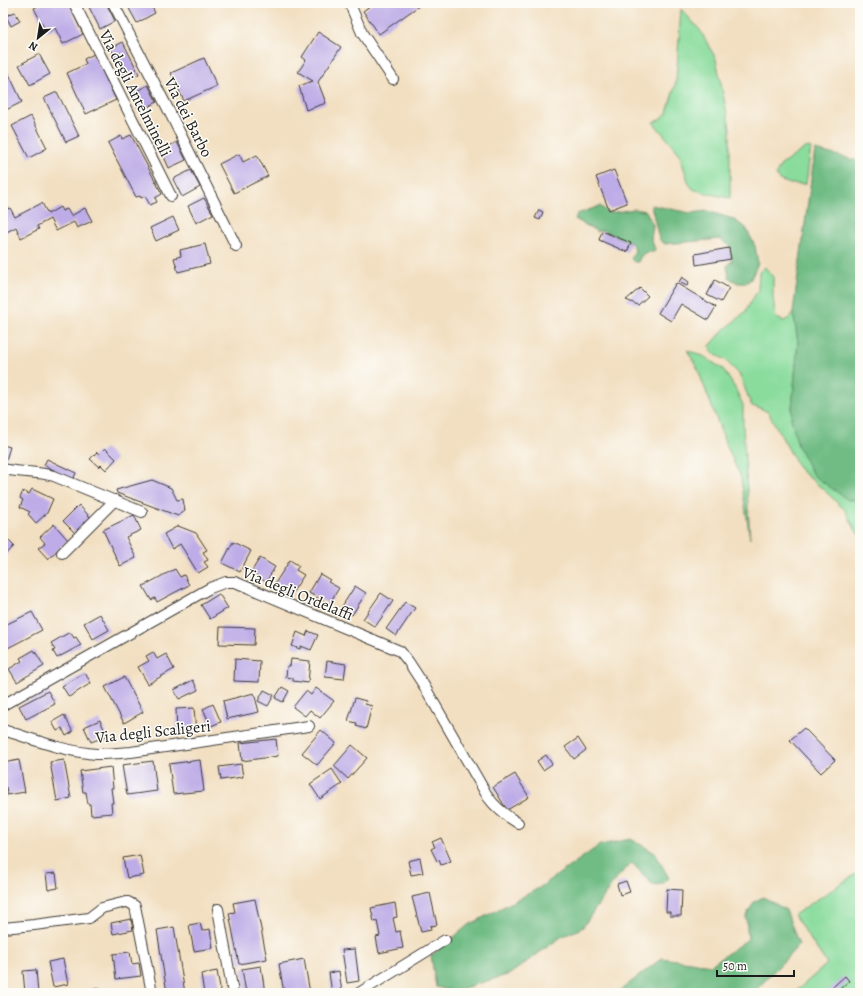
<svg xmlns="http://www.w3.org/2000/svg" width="863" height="996" font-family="Alegreya,serif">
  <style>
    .green { fill: #8adc9d; stroke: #537c5c }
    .forest { fill: #6fbc84; stroke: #466c50 }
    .building { fill: #bdace7 }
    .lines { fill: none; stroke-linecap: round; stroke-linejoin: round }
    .minor-casing { stroke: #3c3935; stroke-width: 12 }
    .minor { stroke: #fff; stroke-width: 10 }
    .labels { text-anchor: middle; stroke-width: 3; stroke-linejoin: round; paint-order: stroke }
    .street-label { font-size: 16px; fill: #1c1c1c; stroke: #fdfcf7 }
  </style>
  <rect width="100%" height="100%" fill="#fdfcf7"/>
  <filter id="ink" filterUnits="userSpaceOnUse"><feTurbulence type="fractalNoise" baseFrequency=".025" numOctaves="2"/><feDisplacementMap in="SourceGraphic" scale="8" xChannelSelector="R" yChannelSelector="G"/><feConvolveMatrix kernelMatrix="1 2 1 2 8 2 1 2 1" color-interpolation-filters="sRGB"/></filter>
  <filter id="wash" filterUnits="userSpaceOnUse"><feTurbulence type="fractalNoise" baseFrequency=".012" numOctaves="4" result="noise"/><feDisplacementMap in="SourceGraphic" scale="16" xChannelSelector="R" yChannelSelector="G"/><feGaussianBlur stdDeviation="0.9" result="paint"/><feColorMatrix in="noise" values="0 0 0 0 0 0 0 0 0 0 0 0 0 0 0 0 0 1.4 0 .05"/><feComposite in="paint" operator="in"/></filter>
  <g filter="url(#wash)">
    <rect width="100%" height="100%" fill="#f2dfc1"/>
    <g class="green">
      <path d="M681,9L700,30L716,59L730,128V198L705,193L693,189L689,184L679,153L653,122L659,120L667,113L676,82Z"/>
      <path d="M811,147L806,184H790L779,180L776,175L780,166L805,148Z"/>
      <path d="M765,267L773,277V298L776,318L784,321L791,317L793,312L798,342L791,419L848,500L860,499V536L856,531L845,510L823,489L800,470L768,412L760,408L752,406L739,374L724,359L711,352L710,346L723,331L745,312L758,290L759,272Z"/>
      <path d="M687,350L703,356L723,369L735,388L743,405V425L750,539L741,478L725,442L697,367Z"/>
      <path d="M860,871V993H794L827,964L794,915Z"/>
    </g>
    <g class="forest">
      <path d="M815,150L855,160L860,163V499L848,500L813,475L798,446L791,419L798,342L793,312Z"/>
      <path d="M651,205L690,213L707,211L733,219L746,228L755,246L758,263L751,279L746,283H738L729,278L727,266L732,260L729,246L720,239L665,244L659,239Z"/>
      <path d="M600,206L609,213L634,209L646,211L653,225L651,239L655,249L654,252C644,252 642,253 638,262H634L631,259L635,250L632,243L602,230L598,232L575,219L577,214Z"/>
      <path d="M631,839L655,853L669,878L663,884L653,885L632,863L616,879L582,928L561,937L510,974L454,991L436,987L431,956L467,926L539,888L600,845Z"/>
      <path d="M763,897L786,910L799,945L753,993H617L662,958L711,965L748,939L746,916L754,902Z"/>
    </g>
    <g id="blocks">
      <g class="building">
        <path d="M44,3H68L83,34L63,44L55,28L46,32L34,8Z"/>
        <path d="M87,3H106L115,21L100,29Z"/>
        <path d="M126,3H150L155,13L137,23Z"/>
        <path d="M374,3H423L379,34L363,11Z"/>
        <path d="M15,12L20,21L11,26L6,16Z"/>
        <path d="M318,32L341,47L318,82L326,103L306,110L299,86L313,81L298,72L306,60L302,57Z"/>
        <path d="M123,42L139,74L126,81L111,48Z"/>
        <path d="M39,54L50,74L30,85L19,65Z"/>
        <path d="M94,54L116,100L86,114L67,73L86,64L84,59Z"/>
        <path d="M204,58L217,86L184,101L171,73Z"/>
        <path d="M7,70L22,102L4,111L3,72Z"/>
        <path d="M148,85L157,102L140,111L131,94Z"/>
        <path d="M57,92L79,136L66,142L44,98Z"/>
        <path d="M31,116L47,148L29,158L12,126Z"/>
        <path d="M131,135L162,194L155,198L157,202L150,205L145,196L141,198L140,196L136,197L108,143L121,136L122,139Z"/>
        <path d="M177,142L186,160L169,168L161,150Z"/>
        <path d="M239,154L243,162L257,155L268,176L234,193L219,164Z"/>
        <path d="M191,170L200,187L182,197L173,179Z"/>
        <path d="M614,170L627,203L609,210L596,177Z"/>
        <path d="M204,198L213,214L196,223L188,206Z"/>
        <path d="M42,203L48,214L60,207L62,211L67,209L71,216L85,208L92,221L77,228L74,222L56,231L50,219L37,226L39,229L21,238L16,227L3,234V211L10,208L15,217Z"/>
        <path d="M539,210L543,212L540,220L535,218Z"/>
        <path d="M173,217L179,230L156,241L150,228Z"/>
        <path d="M602,231L631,243L627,252L599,240Z"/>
        <path d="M205,244L210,264L178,272L174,258L181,256L180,250Z"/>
        <path d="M729,248L731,259L696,265L695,254Z"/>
        <path d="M682,277L689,282L687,286L679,282Z"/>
        <path d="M715,280L729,288L721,302L707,295Z"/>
        <path d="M676,283L716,307L708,320L681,304L671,321L658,313Z"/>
        <path d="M640,288L648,296L638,305L626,300Z"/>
        <path d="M3,445L10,447L6,460L3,459Z"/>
        <path d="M105,448L116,459L106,470L101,465L99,467L90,459L97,452L99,454Z"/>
        <path d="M47,459L76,473L73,480L44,465Z"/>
        <path d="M152,480L171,488L177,500L183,499L185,511L178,516L117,493L116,490Z"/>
        <path d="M32,489L53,499L47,513L36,523L28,514L30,512L20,507L23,500L20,498L23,491L29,494Z"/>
        <path d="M79,505L90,517L75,533L63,521Z"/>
        <path d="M134,515L141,530L126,537L136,558L120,566L103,530Z"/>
        <path d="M54,524L68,540L48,559L38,548L45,543L40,537Z"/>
        <path d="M178,526L196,533L207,550L203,552L208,560L204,562L208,567L198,573L180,544L172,549L164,534Z"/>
        <path d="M3,535L14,546L3,558Z"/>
        <path d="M233,542L251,551L240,572L222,563Z"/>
        <path d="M260,558L275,567L266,582L251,572Z"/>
        <path d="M290,560L299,566L296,570L304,575L290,596L274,585Z"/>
        <path d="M175,569L180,577L184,575L189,585L157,602L155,598L151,600L143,586Z"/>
        <path d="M320,574L330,580L328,582L339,588L329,604L309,593Z"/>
        <path d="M355,586L366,593L352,615L341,608Z"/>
        <path d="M381,593L393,601L375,627L363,619Z"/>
        <path d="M219,594L228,608L210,619L201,605Z"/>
        <path d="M405,602L415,608L396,636L386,629Z"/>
        <path d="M32,612L42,630L6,649L3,642V626Z"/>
        <path d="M100,614L109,630L93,639L84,623Z"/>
        <path d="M220,627L255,628L254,645L219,644Z"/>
        <path d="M308,631L318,635L311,650L301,646L300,649L292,646L297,632L306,636Z"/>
        <path d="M70,632L74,638L76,637L81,645L57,658L53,651L55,650L51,643Z"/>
        <path d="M34,650L44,666L17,682L9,669L22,661L20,658Z"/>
        <path d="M153,652L157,659L166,654L174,669L148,684L138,667L149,661L146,656Z"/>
        <path d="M235,659L260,661L259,682L234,681Z"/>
        <path d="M291,659L310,661L308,683L293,681V678L286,677L287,666H290Z"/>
        <path d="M327,661L346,664L344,679L325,677Z"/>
        <path d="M85,673L91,683L69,697L62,686Z"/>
        <path d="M124,677L143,712L124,723L105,687Z"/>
        <path d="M193,680L198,690L179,699L174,690Z"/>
        <path d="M282,687L289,691L283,702L275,698Z"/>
        <path d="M316,688L334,701L320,718L310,710L305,716L293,707L306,691L311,695Z"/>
        <path d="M264,690L274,695L268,706L258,701Z"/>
        <path d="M48,691L55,704L26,719L19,706Z"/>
        <path d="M254,693L259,712L227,719L223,701Z"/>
        <path d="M355,698L366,701L365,704L372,706L366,729L356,726L357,723L348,721Z"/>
        <path d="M213,704L221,722L211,726L203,709Z"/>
        <path d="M194,708L196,732L177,733L176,709Z"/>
        <path d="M64,715L73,732L66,736L62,728L57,731L52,722Z"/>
        <path d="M100,720L107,736L91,742L84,727Z"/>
        <path d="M804,728L835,760L821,773L790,740Z"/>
        <path d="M321,730L336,743L317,765L302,753Z"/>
        <path d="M578,738L586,750L574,759L565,747Z"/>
        <path d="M276,739L278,756L242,761L240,743Z"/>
        <path d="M352,745L367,758L348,779L334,766Z"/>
        <path d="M546,755L552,764L543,770L537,761Z"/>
        <path d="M19,760L25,792L7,795L6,787L3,788V763Z"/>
        <path d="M64,760L71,798L57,801L50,762Z"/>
        <path d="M200,760L204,791L173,794L169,764Z"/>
        <path d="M153,761L157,791L127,795L122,765Z"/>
        <path d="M241,764L243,777L221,780L219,767Z"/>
        <path d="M111,767L113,788H111L113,803H111L112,813L91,815L90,804H88L86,792H83L80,771Z"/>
        <path d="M332,769L342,784L320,799L310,784Z"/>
        <path d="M515,774L529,797L507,810L493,787Z"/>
        <path d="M441,838L451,861L441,865L439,860L437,861L431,849L435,847L432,842Z"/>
        <path d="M140,855L144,875L127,878L123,858Z"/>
        <path d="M420,858L423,873L411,875L408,861Z"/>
        <path d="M56,873L58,888L48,890L46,874Z"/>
        <path d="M626,881L630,892L620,895L617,884Z"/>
        <path d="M667,889L682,890L681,916H670V912H666Z"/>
        <path d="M430,893L437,925L430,926L431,930L421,932L412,897Z"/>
        <path d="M255,899L267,959L239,964L229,913L235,912L233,903Z"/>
        <path d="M395,903L397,917L393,918L396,932L400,931L403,948L379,953L376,937L380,936L377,921L374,922L371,908Z"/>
        <path d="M131,919L133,930L113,934L111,923Z"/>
        <path d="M200,923L202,931L210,929L213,948L194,951L189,925Z"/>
        <path d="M174,927L185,993H167L157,930Z"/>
        <path d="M355,949L359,981L347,983L342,950Z"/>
        <path d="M130,952L132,964L139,963L141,976L116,979L113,954Z"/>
        <path d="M63,959L68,984L53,987L48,962Z"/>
        <path d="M304,959L310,993H284L279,964Z"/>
        <path d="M261,966L265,993H246L242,969Z"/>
        <path d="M36,970L38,993H25L23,971Z"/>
        <path d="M217,971L221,993H204L201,974Z"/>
        <path d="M339,971L342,992L332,993L329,973Z"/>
        <path d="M845,976L849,981L835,993H826Z"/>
        <path d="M99,988V993H86L85,991Z"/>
      </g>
    </g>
  </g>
  <g filter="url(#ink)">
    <use href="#blocks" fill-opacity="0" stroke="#3c3935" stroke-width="1"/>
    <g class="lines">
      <g class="minor-casing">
        <g id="minor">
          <path d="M74,3L171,196"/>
          <path d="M113,3L167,107L236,246"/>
          <path d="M351,3L350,4L362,33L393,79"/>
          <path d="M3,469C20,473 37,471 54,476L142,512"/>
          <path d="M62,553L115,500"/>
          <path d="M3,705L210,588L226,582H235L400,651L408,661L423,684L488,797C496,808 506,816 518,823"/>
          <path d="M3,730C33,739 65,752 97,754C108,754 120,753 131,752L309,726"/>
          <path d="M218,909L233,993"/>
          <path d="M3,928L34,925L89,918L102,908L126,902H128L135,906L152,993"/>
          <path d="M359,993L445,940"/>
        </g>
      </g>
      <use href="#minor" class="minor"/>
    </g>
  </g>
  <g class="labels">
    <g class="street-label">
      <text transform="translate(136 93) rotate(63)" y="6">Via degli Antelminelli</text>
      <text transform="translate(189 117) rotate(63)" y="6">Via dei Barbo</text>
      <text transform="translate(298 593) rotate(22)" y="6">Via degli Ordelaffi</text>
      <text transform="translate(153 731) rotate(-6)" y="6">Via degli Scaligeri</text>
    </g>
  </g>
  <rect width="863" height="996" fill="none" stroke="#fdfcf7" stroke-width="16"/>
  <g transform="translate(38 38) rotate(210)" stroke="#fdfcf7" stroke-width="3" paint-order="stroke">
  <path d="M0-3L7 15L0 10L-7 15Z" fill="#1c1c1c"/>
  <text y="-6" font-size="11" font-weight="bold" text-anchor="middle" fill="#1c1c1c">N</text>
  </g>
  <path d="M717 970v6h77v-6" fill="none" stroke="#1c1c1c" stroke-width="2"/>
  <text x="723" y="970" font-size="12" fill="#1c1c1c" stroke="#fdfcf7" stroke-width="3" paint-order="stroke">50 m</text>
</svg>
